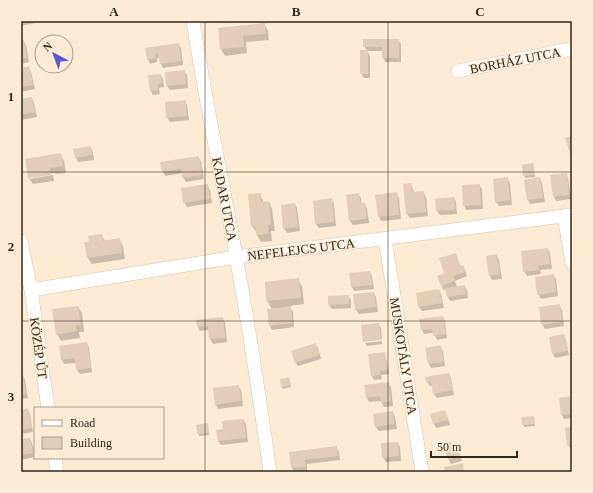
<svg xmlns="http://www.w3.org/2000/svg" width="593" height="493" font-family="'Times New Roman',serif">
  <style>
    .shadow { fill: #0003 }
    .building { fill: #e2cdb9 }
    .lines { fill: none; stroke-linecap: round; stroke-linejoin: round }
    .minor-casing { stroke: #d4c4ae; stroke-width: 14 }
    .minor { stroke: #fff; stroke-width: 13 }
    .grid { fill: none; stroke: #2e281f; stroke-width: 1; stroke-opacity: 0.55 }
    .labels { text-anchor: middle; stroke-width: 3; stroke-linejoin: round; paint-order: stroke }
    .street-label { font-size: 13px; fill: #2e281f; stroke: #fcecd5 }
    .neatline { fill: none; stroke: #2e281f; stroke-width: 1.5 }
    .grid-label { font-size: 13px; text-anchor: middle; font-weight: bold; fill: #2e281f }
  </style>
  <rect width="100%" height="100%" fill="#fcecd5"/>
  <g class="shadow">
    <path d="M21,21H39V22L21,26Z"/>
    <path d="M217,21H235L218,23Z"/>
    <path d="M264,24L268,31L269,40L246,42L247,53L225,56L221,49L219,29Z"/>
    <path d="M398,40L401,44V62H385L383,57V51H367L370,56V78H364L361,74V51H367L364,46Z"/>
    <path d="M21,41H23L26,45L29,62L21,64Z"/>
    <path d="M178,44L181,48L183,65L163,68L161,64L160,58H157V62L150,64L148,59L146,49Z"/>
    <path d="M29,68L31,72L35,89L21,92V69Z"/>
    <path d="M184,71L187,75L188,88L170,90L167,86Z"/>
    <path d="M161,75L163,79L164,87L159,88L160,94L153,95L151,91Z"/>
    <path d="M32,99L34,103L37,117L21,120V100Z"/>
    <path d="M185,101L187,105L189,120L170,122L167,117Z"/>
    <path d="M90,147L93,152L94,160L78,162L76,158Z"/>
    <path d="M61,155L64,161L66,173L56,174L55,173L30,177V179L53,175L54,181L33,184L29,178L26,160Z"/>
    <path d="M198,157L201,161L204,179L186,182L183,177V173L165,176L163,172Z"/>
    <path d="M533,164L535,177L525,178L523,165Z"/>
    <path d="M566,174L568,178L571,199L556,201L554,197Z"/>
    <path d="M507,178L510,183L512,205L499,206L496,202Z"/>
    <path d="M540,178L542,183L545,202L530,204L528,200L525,180Z"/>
    <path d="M411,184L413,189L414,193L423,192L426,197L428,216L410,218L407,214Z"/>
    <path d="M207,185L210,190L212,203L187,207L184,202Z"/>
    <path d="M479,185L482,189L483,209L466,210L464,205Z"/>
    <path d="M396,193L399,198L401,219L381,221L379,217L376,195Z"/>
    <path d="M260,194L264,203L269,202L272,209L275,231H271L272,241L261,242L257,235V233L252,226Z"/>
    <path d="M358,194L361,198V204L364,203L367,208L369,223L353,225L350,221L347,195Z"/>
    <path d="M454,198L456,202L457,214L440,215L437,211L436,199Z"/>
    <path d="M331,199L334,204L336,226L319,228L316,224Z"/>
    <path d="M295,204L297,208L300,231L287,233L284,228Z"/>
    <path d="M101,235L105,241L119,239L123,246L125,259L92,264L88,258L90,243Z"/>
    <path d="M548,249L550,253L552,269L540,270L541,274L527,276L524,271Z"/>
    <path d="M455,254L461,267L465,270L467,276L455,281L457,287L464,286L467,290L468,298L450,301L448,297L447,289L444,290L442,286L445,274Z"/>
    <path d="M497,256L499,260L502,279L492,280L490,276Z"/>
    <path d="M370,272L372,276L374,289L354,291L352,287Z"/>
    <path d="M553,275L556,279L558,296L541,299L538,294Z"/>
    <path d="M298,280L302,286L304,304L289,306L293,312L294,327L272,330L270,326L272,309L267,301L266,283Z"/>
    <path d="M439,290L441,294L444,308L422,311L419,307L417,294Z"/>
    <path d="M374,293L376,297L378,312L359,314L356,310Z"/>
    <path d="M348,296L351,300V308L332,309L329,305Z"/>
    <path d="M559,305L562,310L564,326L545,329L542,324Z"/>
    <path d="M78,307L82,313L84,332H79L80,338L61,341L57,334Z"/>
    <path d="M443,317L445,322L447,338L437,340L434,333L424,334L422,330Z"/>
    <path d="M222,318L225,322L227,342L213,344L210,339L209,330L200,331L198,327L197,321Z"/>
    <path d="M378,324L381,328L382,339L364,341V342L362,326Z"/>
    <path d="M564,335L566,340L569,355L555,358L553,353Z"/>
    <path d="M382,341V344L367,346L365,343Z"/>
    <path d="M87,344L89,348L92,372L80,374L77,370L76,363L64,364L62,360L60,347Z"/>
    <path d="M315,344L318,348L321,359L298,366L295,362Z"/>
    <path d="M441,347L443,351L445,366L431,368L429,364Z"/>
    <path d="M384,353L386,357L389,374L381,375L382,379L374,380L372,376Z"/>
    <path d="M449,374L451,378L454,395L437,398L434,394L433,386H430L427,382L426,378Z"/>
    <path d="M21,376H23L25,380L28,398L21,399Z"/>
    <path d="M289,378L291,387L283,389L282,387Z"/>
    <path d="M388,383L391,387L393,406L384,407L381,401L369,402L367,398Z"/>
    <path d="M238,386L241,390L243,406L218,409L216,405Z"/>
    <path d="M572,397V418L564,419L562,415L560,398Z"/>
    <path d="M27,409L30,414L33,432L21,434V411Z"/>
    <path d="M393,412L395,417L397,429L379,431L376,427L374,415Z"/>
    <path d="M445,412L447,416L450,425L436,428L434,424Z"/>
    <path d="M534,417L535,426L524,427L522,418Z"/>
    <path d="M243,420L246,424L248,442L221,445L218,441Z"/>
    <path d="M197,426H208L209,435L199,436Z"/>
    <path d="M572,428V449H571L568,445L566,429Z"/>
    <path d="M30,439L32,443L35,457L21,460V440Z"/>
    <path d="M398,443L400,447L401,461L386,462L383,457Z"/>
    <path d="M450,443L453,448L456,447L459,451L462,461L451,464L449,460Z"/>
    <path d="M336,447L339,452L340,460L307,464V471L294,472L292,468L290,453Z"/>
  </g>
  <g class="building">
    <path d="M265,23L266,34L243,36L244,47L220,49L218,28Z"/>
    <path d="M363,39H399V58H382V47H363Z"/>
    <path d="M21,40H24L27,58L21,59Z"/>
    <path d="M179,43L181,61L160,64L158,53L155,54L156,58L147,60L145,48Z"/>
    <rect x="360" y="50" width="8" height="24"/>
    <path d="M29,66L33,85L21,87V68Z"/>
    <path d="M185,70L186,84L166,86L165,72Z"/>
    <path d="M161,74L162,83L158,84V90L150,91L148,75Z"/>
    <path d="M32,97L35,112L21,115V99Z"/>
    <path d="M186,100L187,116L166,118L165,102Z"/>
    <path d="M572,136V160L565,138Z"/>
    <path d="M91,146L92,155L75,158L73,149Z"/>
    <path d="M61,153L63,166L50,168L51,175L28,178L25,159Z"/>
    <path d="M199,156L202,175L182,178L181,169L162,172L160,162Z"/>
    <path d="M533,163L535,175L523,176L522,165Z"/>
    <path d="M567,173L569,195L553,197L550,175Z"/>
    <path d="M508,177L510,200L495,202L493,179Z"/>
    <path d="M540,177L543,198L527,200L524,180Z"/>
    <path d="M411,183L412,192L424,191L426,212L406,214L403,184Z"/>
    <path d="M208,184L210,199L183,203L181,188Z"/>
    <path d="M480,184L481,205L463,206L462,185Z"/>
    <path d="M397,192L399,215L378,217L375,195Z"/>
    <path d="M261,193V202L269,201L271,224L268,225L269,234L256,235L255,226H251L248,194Z"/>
    <path d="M359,193L360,203L365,202L367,219L349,221L346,195Z"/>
    <path d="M454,197L455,210L436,211L435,199Z"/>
    <path d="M332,198L334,222L315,224L313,201Z"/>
    <path d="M295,203L298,227L283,229L281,205Z"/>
    <path d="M102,234L103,241L120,238L122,253L87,258L84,242H89L88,236Z"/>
    <path d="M548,248L550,264L538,266L539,270L523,272L521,251Z"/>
    <path d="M456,253L460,266L463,265L466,272L453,276L455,281L441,286L437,276L444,273L439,258Z"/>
    <path d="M497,254L500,274L489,276L486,256Z"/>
    <path d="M370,271L372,285L351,287L349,273Z"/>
    <path d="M554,274L556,292L537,295L535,277Z"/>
    <path d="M299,278L301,298L266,301L265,282Z"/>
    <path d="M465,285L466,294L447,297L445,288Z"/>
    <path d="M439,289L442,303L418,307L416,293Z"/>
    <path d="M374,292L376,307L355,310L353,294Z"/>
    <path d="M349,295V304L328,305V296Z"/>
    <path d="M560,304L562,322L541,325L539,307Z"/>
    <path d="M78,306L81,325L76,326L77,331L56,335L52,309Z"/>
    <path d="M291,306L292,323L269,326L267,309Z"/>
    <path d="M443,316L446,334L433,336L432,329L421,330L419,319Z"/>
    <path d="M223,317L225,338L209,339L208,326L197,327L196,320Z"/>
    <path d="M379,323L381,340L363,342L361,325Z"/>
    <path d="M564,334L568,351L552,354L549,337Z"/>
    <path d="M87,342L91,368L76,370L75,358L61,360L59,346Z"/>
    <path d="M316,343L319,355L295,363L291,351Z"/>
    <path d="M441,345L444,362L428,364L425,348Z"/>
    <path d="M385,352L387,370L380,371V375L371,376L368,354Z"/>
    <path d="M449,373L453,390L433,394L431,382H426L425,377Z"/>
    <path d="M21,375H23L26,394L21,395Z"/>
    <path d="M289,377L291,385L281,388L280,379Z"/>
    <path d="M389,382L391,401L381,403L380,396L366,398L364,385Z"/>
    <path d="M239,385L241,401L215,405L213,388Z"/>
    <path d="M572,396V414L561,415L559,398Z"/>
    <path d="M28,408L32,428L21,430V410Z"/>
    <path d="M445,410L448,420L433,424L430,414Z"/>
    <path d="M393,411L395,424L375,427L373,414Z"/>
    <path d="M534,416L535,424L522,425L521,417Z"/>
    <path d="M244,419L246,438L218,441L216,430L223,429L222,421Z"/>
    <path d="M208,423L209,433L197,434L196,425Z"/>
    <path d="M572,427V445H567L565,428Z"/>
    <path d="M30,438L33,453L21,455V439Z"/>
    <path d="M398,442L399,456L382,458L381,443Z"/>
    <path d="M451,442L452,447L457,445L460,456L448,460L443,444Z"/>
    <path d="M337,446L338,456L305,460L306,467L291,468L289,452Z"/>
    <path d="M463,463L464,472H445L444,467Z"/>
  </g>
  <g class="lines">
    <g class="minor-casing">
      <g id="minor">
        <path d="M193,21C205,100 222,178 236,256C249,328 260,400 270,472"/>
        <path d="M458,71L572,49"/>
        <path d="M564,216L572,263"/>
        <path d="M385,239L422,472"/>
        <path d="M21,241L31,290L48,408"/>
        <path d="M31,290L236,257L572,215"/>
        <path d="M55,458L57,472"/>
      </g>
    </g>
    <use href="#minor" class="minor"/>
  </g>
  <path class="grid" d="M205,21V472M388,21V472M21,172H572M21,321H572"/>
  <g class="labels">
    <g class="street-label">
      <text transform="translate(515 60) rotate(-11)" y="5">BORHÁZ UTCA</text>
      <text transform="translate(225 199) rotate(79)" y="5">KADAR UTCA</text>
      <text transform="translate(301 249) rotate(-7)" y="5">NEFELEJCS UTCA</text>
      <text transform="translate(39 348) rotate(82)" y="5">KÖZÉP ÚT</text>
      <text transform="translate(404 356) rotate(81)" y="5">MUSKOTÁLY UTCA</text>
    </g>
  </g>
  <rect width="593" height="493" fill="none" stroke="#fcecd5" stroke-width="44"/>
  <rect x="34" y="407" width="130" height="52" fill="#fcecd5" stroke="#aa9e8c"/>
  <rect x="42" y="420" width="20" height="6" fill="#ffffff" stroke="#aa9e8c"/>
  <text x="70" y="427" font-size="12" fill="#2e281f">Road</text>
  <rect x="42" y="437" width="20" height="12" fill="#e2cdb9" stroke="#aa9e8c"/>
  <text x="70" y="447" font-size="12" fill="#2e281f">Building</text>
  <g transform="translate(54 54) rotate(319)"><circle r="19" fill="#fcecd5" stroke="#aa9e8c"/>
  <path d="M0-3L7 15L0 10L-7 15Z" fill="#5857ce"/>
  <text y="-6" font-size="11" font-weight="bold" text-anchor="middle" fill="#2e281f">N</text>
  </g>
  <path d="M431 451v6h86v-6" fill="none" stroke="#2e281f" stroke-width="2"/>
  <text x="437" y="451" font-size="12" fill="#2e281f" stroke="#fcecd5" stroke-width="3" paint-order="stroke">50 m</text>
  <rect x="22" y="22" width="549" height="449" class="neatline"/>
  <g class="grid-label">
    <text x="114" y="16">A</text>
    <text x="296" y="16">B</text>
    <text x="480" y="16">C</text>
    <text x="11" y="101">1</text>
    <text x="11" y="251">2</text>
    <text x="11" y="401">3</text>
  </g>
</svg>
